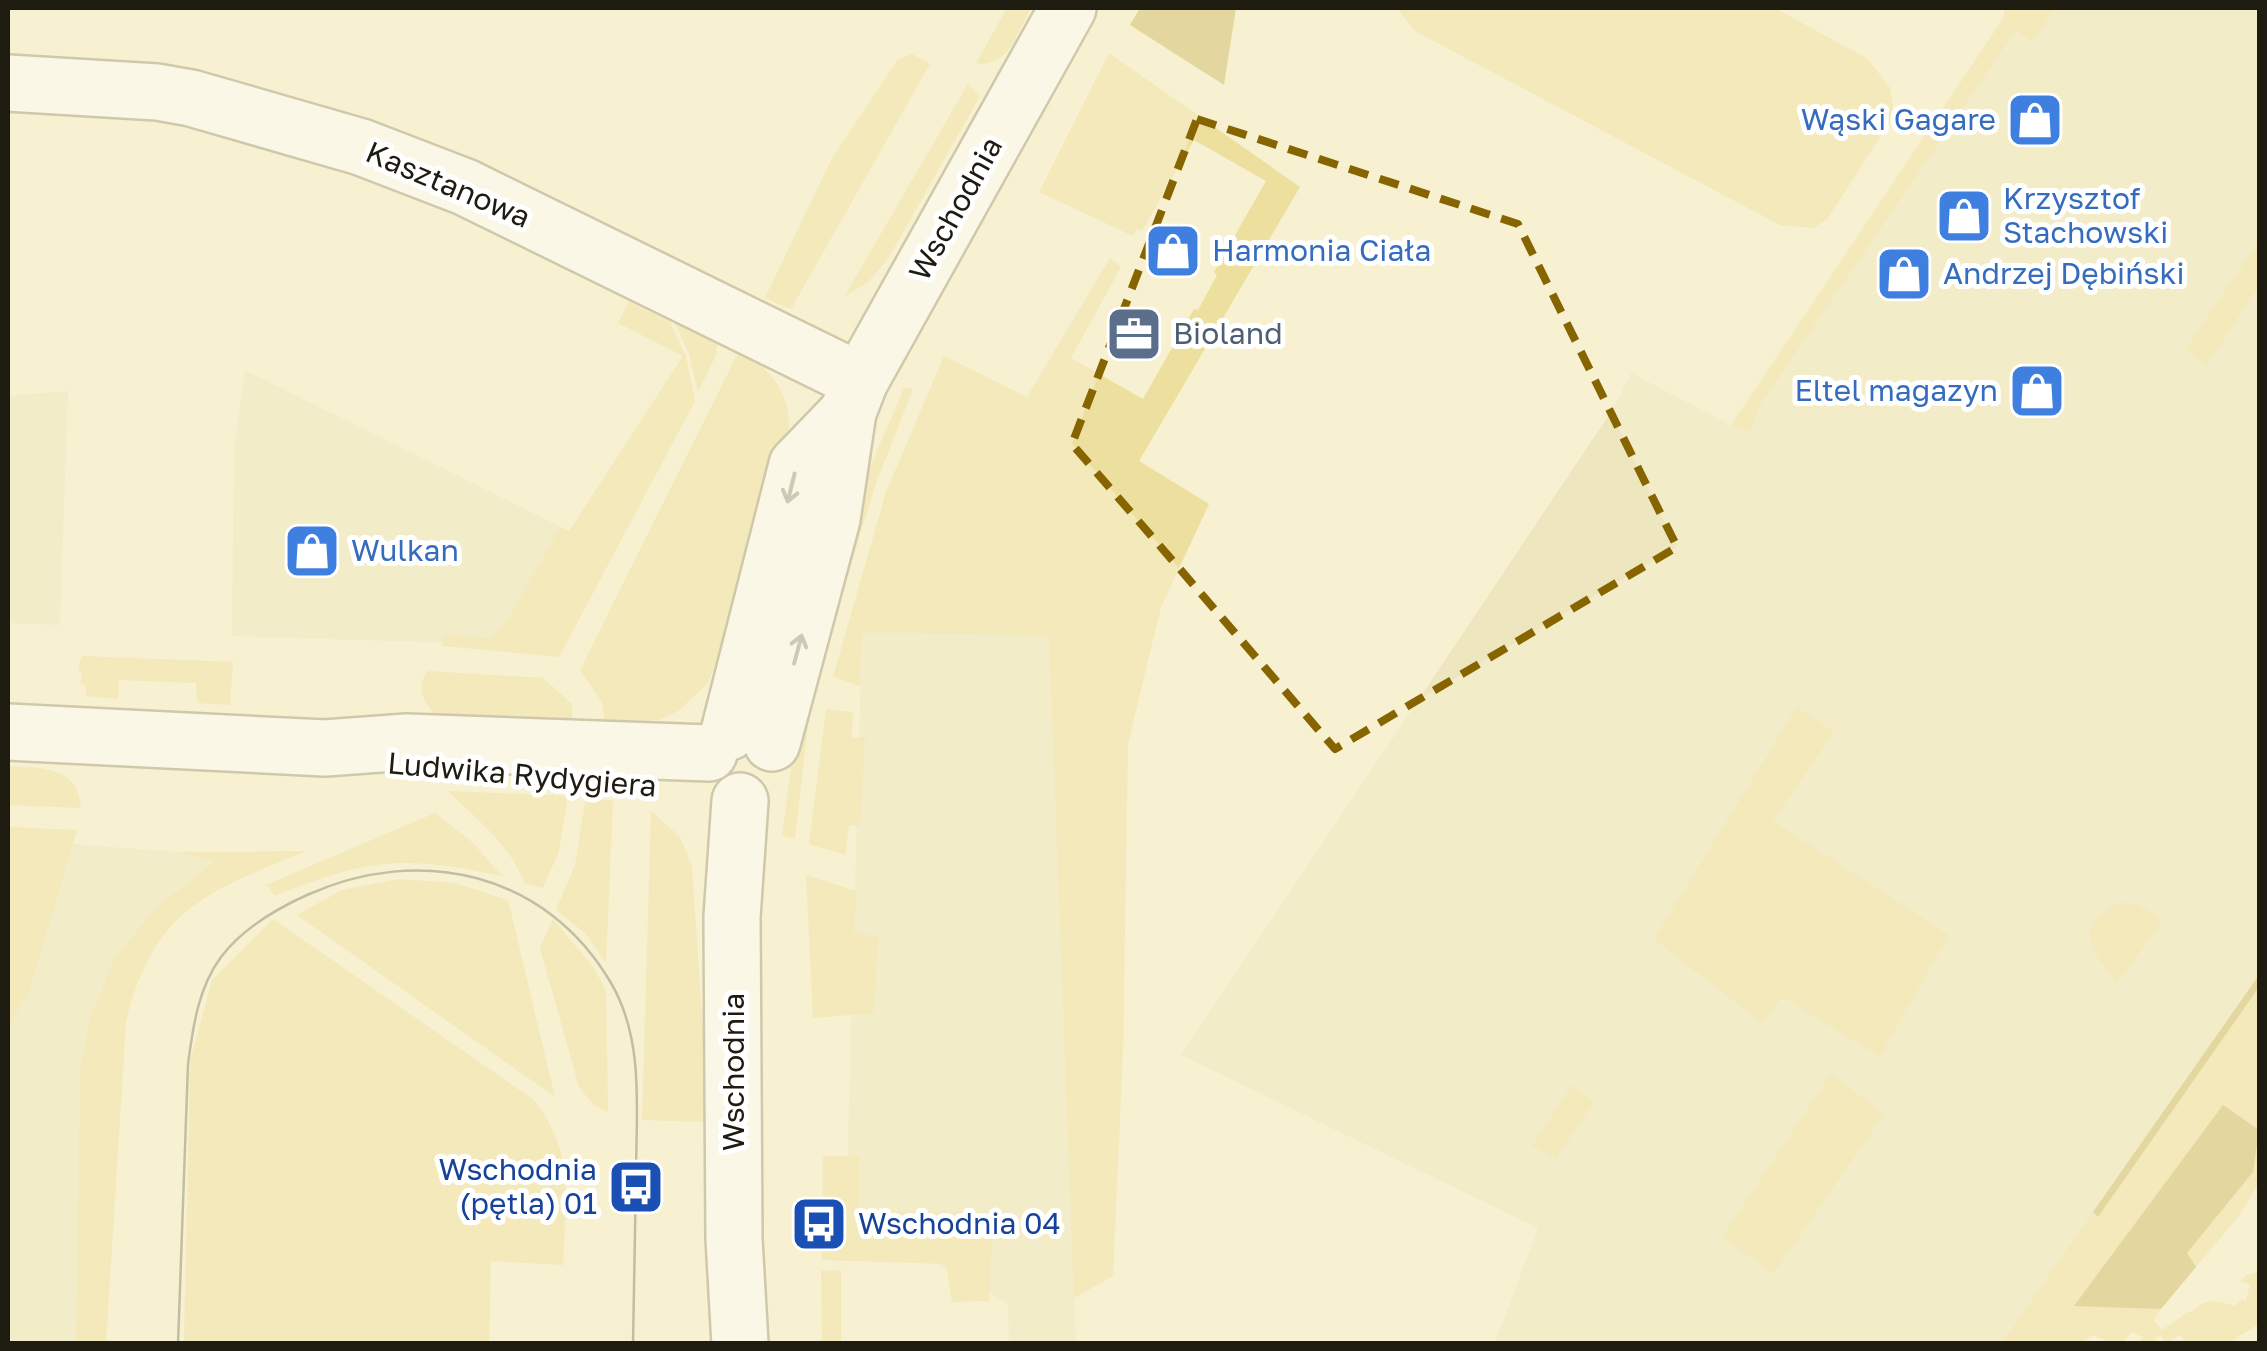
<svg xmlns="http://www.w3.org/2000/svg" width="2267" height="1351" font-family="'Golos Text',sans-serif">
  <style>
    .built { fill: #eee6bf }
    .green { fill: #eddf9e }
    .forest { fill: #cab75f }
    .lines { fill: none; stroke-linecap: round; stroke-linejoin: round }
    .minor-casing { stroke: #9e987b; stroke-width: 60 }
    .minor { stroke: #fff; stroke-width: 55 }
    .tram { stroke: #84806b; stroke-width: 2.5 }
    .oneway { stroke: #9a9993 }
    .marked { fill: none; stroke: #866400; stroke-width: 8; stroke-dasharray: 20 12; stroke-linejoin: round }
    .labels { text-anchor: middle; stroke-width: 10; stroke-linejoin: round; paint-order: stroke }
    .shop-label { font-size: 30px; fill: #366cbe; stroke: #fff; text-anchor: start }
    .street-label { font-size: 30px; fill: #1e1c10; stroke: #fff }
    .service-label { font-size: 30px; fill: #4e5e75; stroke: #fff; text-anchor: start }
    .transit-label { font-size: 30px; fill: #164399; stroke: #fff; text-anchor: end }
  </style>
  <rect width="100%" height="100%" fill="#f7f0d1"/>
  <g class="built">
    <path d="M2013,8H2259V991L2011,1343H1495L1538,1228L1181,1055L1613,409L1631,373L1731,425L2013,13Z"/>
    <path d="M245,370L561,527L516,645L232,636L234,447Z"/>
    <path d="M68,391L60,625L8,623V396Z"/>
    <path d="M862,633L1049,634L1076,1343H1009L1008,1304L846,1212Z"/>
    <path d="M8,839L177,852L216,860L160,904L80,1070L76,1343H8Z"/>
  </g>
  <g class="green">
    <path d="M1007,8H1031C1018,31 1008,69 976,63Z"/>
    <path d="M1397,8H1775L1868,59L1890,88L1893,104L1891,121L1827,219L1813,228L1780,225L1415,31Z"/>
    <path d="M2005,8H2055L2033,42L2016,30L1760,405L1750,432L1731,425L2004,17Z"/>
    <path d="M1109,53L1300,187L1139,461L1209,504L1161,607L1128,744L1123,1051L1113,1276L1074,1298L1049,635L862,633L860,686L833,677L886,492L944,356L1027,397L1110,258L1121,267L1071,358L1143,399L1194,309L1198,310L1217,275L1214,272L1266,181L1194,140L1142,231L1137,229L1133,236L1039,192Z"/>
    <path d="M912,54L930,64L791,309L765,298L832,158L898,59Z"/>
    <path d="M968,84L980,96L888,259L868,282L844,297Z"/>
    <path d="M2259,241V285L2207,365L2185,350Z"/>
    <path d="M629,302L670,322L686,357L695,401L559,657L443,646L445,634L491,639L506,622L561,527L569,531L683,356L618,323Z"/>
    <path d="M675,323L717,344L716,355L698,392L689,354Z"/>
    <path d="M740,349C773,371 794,398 788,439L724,648L707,684L678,711L659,720L605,722L602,702L580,670Z"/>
    <path d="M904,388L913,389L876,483L817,676L866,477Z"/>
    <path d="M82,656L233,662L230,705L197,703L196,683L119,680L118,699L86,696V686L80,683L82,674L78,670Z"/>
    <path d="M428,671L543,678L572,704V718L435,715C423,701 415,686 428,671Z"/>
    <path d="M810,707L795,839L782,836L798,715Z"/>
    <path d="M1797,707L1834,732L1773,821L1949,935L1880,1056L1782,997L1762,1023L1654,939Z"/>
    <path d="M826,709L853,712L852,738L865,737L860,826L849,825L845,855L809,844Z"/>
    <path d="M8,766C40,768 79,766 81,808L8,805Z"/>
    <path d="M448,791L568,796L559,851L543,888L524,883C512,846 475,818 448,791Z"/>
    <path d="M586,797L613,801L606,963L585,933L556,910L575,865Z"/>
    <path d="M651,811L680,837L692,866L709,1122L642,1120Z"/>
    <path d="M435,813L473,843L502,876C402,855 369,858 275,896L266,885Z"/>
    <path d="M8,827L77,830L30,988L8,1029Z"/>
    <path d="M306,851C208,891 153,909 126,1022L106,1343H76L80,1070L91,1016L115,957L159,905L215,861L177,852Z"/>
    <path d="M806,875L856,891L854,933L878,936L874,1013L813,1018Z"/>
    <path d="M399,879L454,883L508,900L555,1097L297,915L342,890Z"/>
    <path d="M2120,903H2134L2163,919L2117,984C2094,952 2069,924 2120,903Z"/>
    <path d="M273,919L534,1100C577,1157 565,1198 563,1265L491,1261L489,1343H184L190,1061L212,980Z"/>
    <path d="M553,919L594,968L606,991L608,1113L592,1103L579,1087L540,948Z"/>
    <path d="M2259,987V1183L2238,1217L2196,1267L2186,1254L2253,1172L2075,1305L2161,1309L2154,1320L2162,1330L2188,1312H2192C2205,1297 2216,1301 2235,1306L2242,1299L2246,1300L2250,1285L2241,1282L2246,1275L2257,1272L2259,1324L2228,1343H2181L2184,1339L2179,1335L2167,1343L2160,1335L2155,1339L2159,1343H2140L2142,1337L2132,1332L2122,1343H2113L2092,1335L2082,1343L2001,1344L2093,1212L2099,1216Z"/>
    <path d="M1831,1074L1884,1114L1774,1273L1722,1238Z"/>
    <path d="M1572,1085L1594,1102L1556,1159L1532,1146Z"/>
    <path d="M823,1156H859V1212H993L989,1301L952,1302L946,1264L822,1260Z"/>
    <path d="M841,1270V1343H822L821,1271Z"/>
  </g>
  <g class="forest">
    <path d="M1140,8H1236L1224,85L1130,25Z"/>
    <path d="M2259,975V987L2098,1217L2093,1212Z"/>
    <path d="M2223,1105L2259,1130L2253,1172L2187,1253L2196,1267L2161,1309L2074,1306Z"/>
  </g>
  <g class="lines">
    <g class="minor-casing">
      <g id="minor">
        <path d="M8,83L157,92L191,98L361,147L465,187L860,381"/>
        <path d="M8,732L325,748L407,742L709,753"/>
        <path d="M729,732L797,465L848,412"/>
        <path d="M772,743L832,519L848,412L860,381L1068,8"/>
        <path d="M740,801L732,917L734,1239L740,1344"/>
      </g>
    </g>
    <use href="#minor" class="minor"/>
    <path class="tram" d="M178,1344L188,1064C193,1027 198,988 221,957C242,929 276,909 307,895C420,844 546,872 611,983C645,1041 636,1112 636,1176C635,1232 634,1288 633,1344"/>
  </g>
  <defs><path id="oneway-shaft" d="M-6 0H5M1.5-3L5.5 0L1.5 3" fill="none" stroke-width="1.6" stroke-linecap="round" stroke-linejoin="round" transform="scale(2.5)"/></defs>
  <g class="oneway">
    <use href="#oneway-shaft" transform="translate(791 488) rotate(104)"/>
    <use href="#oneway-shaft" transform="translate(798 649) rotate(-75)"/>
  </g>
  <path d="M0 0H2267V1351H0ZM1197,119L1518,224L1677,547L1335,749L1072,444Z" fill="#f7f0d1" fill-opacity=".55" fill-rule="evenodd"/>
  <path class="marked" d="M1197,119L1518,224L1677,547L1335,749L1072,444Z"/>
  <defs>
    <g id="shop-square" transform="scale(2.875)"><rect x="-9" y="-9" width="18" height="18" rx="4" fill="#3f7fe0" stroke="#fff"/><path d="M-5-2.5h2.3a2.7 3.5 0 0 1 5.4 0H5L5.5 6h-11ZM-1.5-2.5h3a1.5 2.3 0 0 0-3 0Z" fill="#fff"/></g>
    <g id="office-square" transform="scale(2.875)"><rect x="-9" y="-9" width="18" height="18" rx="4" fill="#5c6f8a" stroke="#fff"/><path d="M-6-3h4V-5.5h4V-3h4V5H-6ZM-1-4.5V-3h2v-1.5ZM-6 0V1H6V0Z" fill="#fff"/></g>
    <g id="bus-square" transform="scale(2.875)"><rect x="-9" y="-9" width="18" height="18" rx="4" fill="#1a4fb4" stroke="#fff"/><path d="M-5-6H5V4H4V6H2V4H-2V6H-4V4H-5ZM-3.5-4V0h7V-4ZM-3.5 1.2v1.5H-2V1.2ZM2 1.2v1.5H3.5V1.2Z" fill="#fff"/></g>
  </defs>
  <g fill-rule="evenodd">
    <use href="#shop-square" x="2035" y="120"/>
    <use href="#shop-square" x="1964" y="216"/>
    <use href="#shop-square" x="1173" y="251"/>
    <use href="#shop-square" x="1904" y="274"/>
    <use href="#office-square" x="1134" y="334"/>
    <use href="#shop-square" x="2037" y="391"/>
    <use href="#shop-square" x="312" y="551"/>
    <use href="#bus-square" x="636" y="1187"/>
    <use href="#bus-square" x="819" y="1224"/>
  </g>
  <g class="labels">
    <g class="shop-label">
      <text x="1996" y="130" text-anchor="end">Wąski Gagare</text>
      <text x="2003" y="209">Krzysztof<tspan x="2003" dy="34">Stachowski</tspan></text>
      <text x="1212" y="261">Harmonia Ciała</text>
      <text x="1943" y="284">Andrzej Dębiński</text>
      <text x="1998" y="401" text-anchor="end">Eltel magazyn</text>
      <text x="351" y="561">Wulkan</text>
    </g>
    <g class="street-label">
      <text transform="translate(448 185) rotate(23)" y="10">Kasztanowa</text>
      <text transform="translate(956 209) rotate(-61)" y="10">Wschodnia</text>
      <text transform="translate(522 775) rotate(5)" y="10">Ludwika Rydygiera</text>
      <text transform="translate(734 1072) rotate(-90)" y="10">Wschodnia</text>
    </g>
    <g class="service-label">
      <text x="1173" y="344">Bioland</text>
    </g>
    <g class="transit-label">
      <text x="597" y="1180">Wschodnia<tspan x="597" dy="34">(pętla) 01</tspan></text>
      <text x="858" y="1234" text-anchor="start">Wschodnia 04</text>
    </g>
  </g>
  <rect width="2267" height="1351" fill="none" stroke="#1e1c10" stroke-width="20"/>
</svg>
